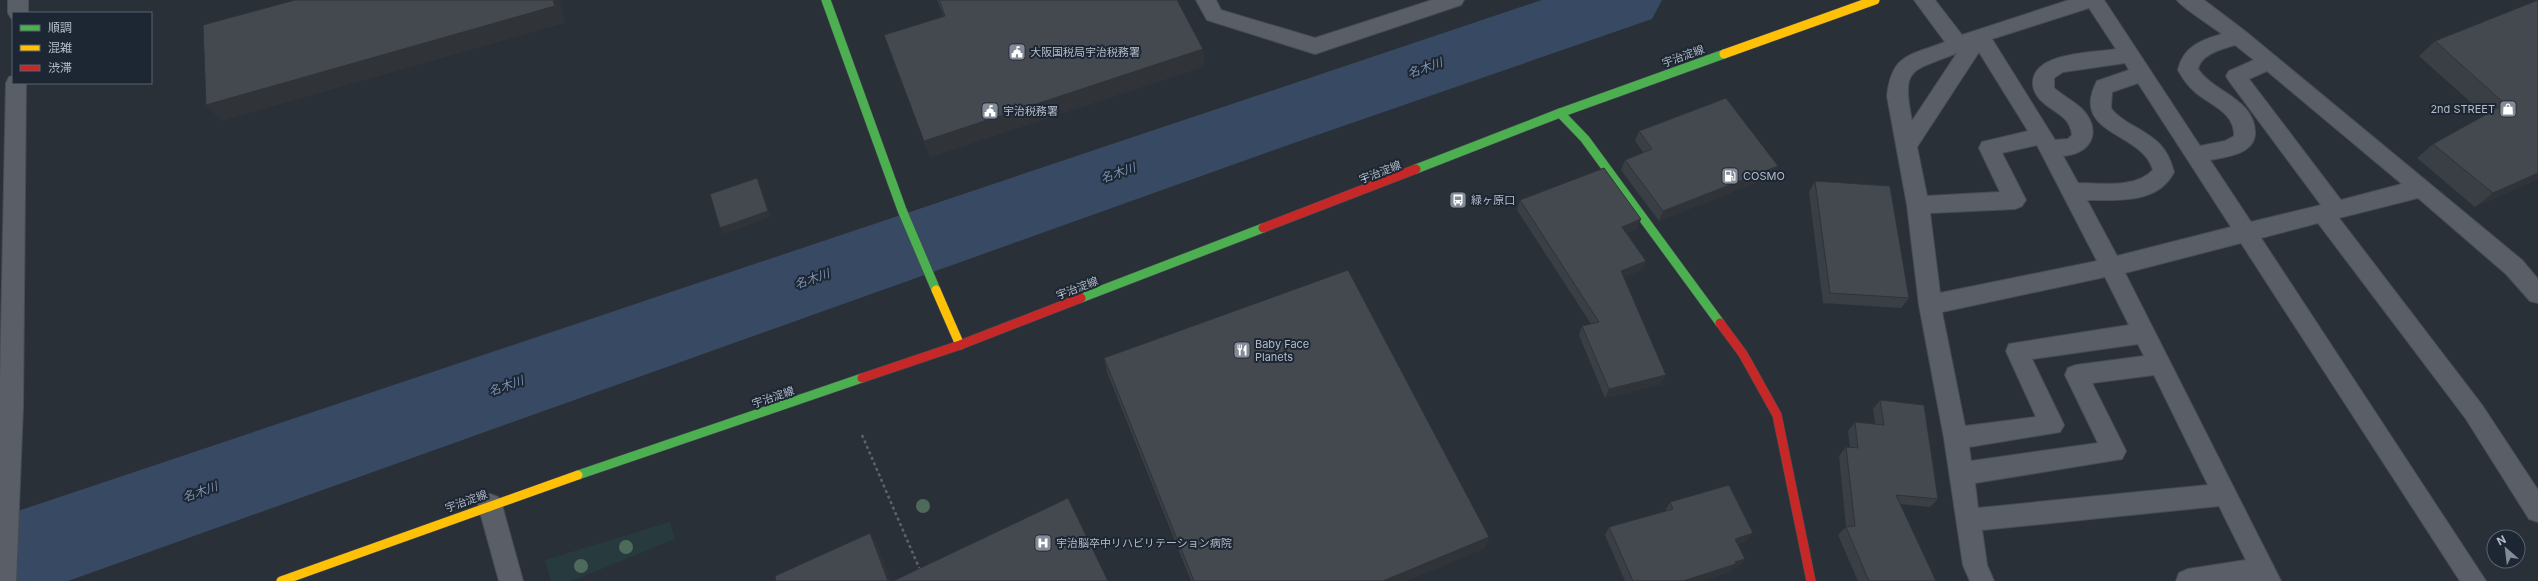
<svg xmlns="http://www.w3.org/2000/svg" width="2538" height="581" font-family="Inter,'Noto Sans JP',sans-serif">
  <style>
    .green { fill: #273a3e }
    .lines { fill: none; stroke-linecap: round; stroke-linejoin: round }
    .river { fill: #384963; fill-rule: evenodd }
    .lane-casing { stroke: #484c53; stroke-width: 2 }
    .street-casing { stroke: #484c53; stroke-width: 2 }
    .fast-casing { stroke: #484c53; stroke-width: 10 }
    .slow-casing { stroke: #484c53; stroke-width: 10 }
    .jam-casing { stroke: #484c53; stroke-width: 10 }
    .path { stroke: #5d636a; stroke-width: 2.5; stroke-dasharray: 3 3; stroke-linecap: butt }
    .lane { fill: #5a5e66; fill-rule: evenodd }
    .street { fill: #5a5e66; fill-rule: evenodd }
    .fast { stroke: #4caf50; stroke-width: 9 }
    .slow { stroke: #ffc107; stroke-width: 9 }
    .jam { stroke: #c62828; stroke-width: 9 }
    .tree { fill: #4e6a5a }
    .wall { fill: #3a3f45 }
    .shaded-wall { fill: #303338 }
    .building { fill: #444950; stroke: #303338 }
    .labels { text-anchor: middle; stroke-width: 4; stroke-linejoin: round; paint-order: stroke }
    .poi-label { font-size: 11px; fill: #b4bcc9; stroke: #1d2633; text-anchor: start }
    .street-label { font-size: 11px; fill: #b4bcc9; stroke: #1d2633 }
    .water-label { font-size: 12px; font-style: italic; fill: #7c92b1; stroke: #1d2633 }
  </style>
  <rect width="100%" height="100%" fill="#2a3038"/>
  <path class="green" d="M670,522L675,539L572,581H551L545,560Z"/>
  <g class="lines">
    <path class="river" d="M1542,0H1662L1652,19L1294,143L68,581H0V517Z"/>
    <g class="lane-casing">
      <g id="lane">
        <path d="M8,0H28V13H13V19L11,18L8,13Z"/>
        <path d="M1196,0H1216L1221,10L1315,38L1432,0H1464L1461,5L1315,54L1207,20Z"/>
        <path d="M1914,0H1935L1962,35L2069,0H2104L2200,146L2225,141L2234,136C2235,112 2210,105 2195,92C2188,86 2183,79 2178,70C2183,47 2201,40 2222,34C2213,27 2180,6 2177,0H2204L2245,31L2522,260L2538,279V303L2530,301L2506,274L2418,198L2339,218L2482,405L2538,490V522L2529,519L2466,419L2318,223L2261,238L2486,581H2460L2241,243L2125,273L2281,581H2176L2179,573L2188,569L2246,560L2219,506L1982,530L1987,565L1994,581H1970L1963,565L1944,438L1919,305L1907,205L1887,96C1892,53 1910,56 1945,42ZM2089,8L2116,49C2093,53 2036,52 2033,81C2032,90 2038,99 2045,104C2057,114 2070,117 2072,135L2068,139L2055,140L1992,39ZM2235,45L2254,60L2229,71L2226,76L2229,81L2321,205L2251,222L2210,160C2226,157 2254,154 2255,134C2256,99 2214,93 2198,69C2201,54 2222,49 2235,45ZM1979,52L2028,131L1982,142L1979,148L2000,192L1927,196L1917,147ZM1957,53L1912,121C1901,66 1911,72 1957,53ZM2125,63L2129,70L2097,81C2069,135 2142,131 2153,170C2135,189 2102,183 2078,183L2063,156C2091,154 2103,131 2082,109C2074,101 2063,96 2054,88V78L2063,72ZM2267,71L2402,184L2341,200L2249,79ZM2138,83L2231,227L2117,256L2087,200C2118,200 2158,204 2174,172C2166,142 2152,137 2127,122C2121,118 2115,114 2111,108L2112,92ZM2037,145L2097,261L1940,293L1930,213L2015,209L2022,206L2026,200L2002,153ZM2105,277L2129,325L2009,344L2006,351L2036,417L1965,426L1942,312ZM2138,344L2144,356L2076,365L2068,368L2065,375L2098,443L1971,461L1969,447L2060,432L2064,425L2032,359ZM2154,375L2208,485L1978,508L1975,483L2122,459L2126,451L2092,383Z"/>
        <path d="M13,76V83H26L23,407L16,581H0V380L6,83L9,77Z"/>
      </g>
    </g>
    <g class="street-casing">
      <path id="street" d="M490,494L498,497L502,505L523,581H499L478,505L482,497Z"/>
    </g>
    <g class="fast-casing">
      <g id="fast">
        <path d="M826,0L902,210L936,290"/>
        <path d="M1560,113L1585,139L1720,323"/>
        <path d="M1416,169L1560,113L1724,54"/>
        <path d="M1081,298L1263,228"/>
        <path d="M578,475L862,378"/>
      </g>
    </g>
    <g class="slow-casing">
      <g id="slow">
        <path d="M1724,54L1875,0"/>
        <path d="M936,290L960,345"/>
        <path d="M281,581L578,475"/>
      </g>
    </g>
    <g class="jam-casing">
      <g id="jam">
        <path d="M1263,228L1416,169"/>
        <path d="M1720,323L1743,354L1777,415L1811,581"/>
        <path d="M862,378L960,345L1081,298"/>
      </g>
    </g>
    <path class="path" d="M862,435L920,570"/>
    <use href="#lane" class="lane"/>
    <use href="#street" class="street"/>
    <use href="#fast" class="fast"/>
    <use href="#slow" class="slow"/>
    <use href="#jam" class="jam"/>
  </g>
  <g class="tree">
    <circle cx="923" cy="506" r="7"/>
    <circle cx="626" cy="547" r="7"/>
    <circle cx="581" cy="566" r="7"/>
  </g>
  <g class="wall">
    <path d="M937,0H1177L1203,49L1204,66L930,157L884,35L944,17Z"/>
    <path d="M2538,0V179L2475,207L2417,158L2433,144L2485,115L2419,56L2435,41Z"/>
    <path d="M1639,131L1778,166L1773,176L1659,221L1621,170L1625,160L1644,153L1635,141Z"/>
    <path d="M1815,181L1909,298L1901,308L1823,303L1809,192Z"/>
    <path d="M1520,200L1641,219L1637,229L1627,233L1646,261L1642,270L1624,277L1661,384L1605,398L1579,335L1582,326L1591,324L1517,210Z"/>
    <path d="M1104,358L1489,537L1485,548L1406,581H1191L1107,372Z"/>
    <path d="M1880,400L1938,499L1930,507L1900,504L1936,581H1858L1838,535L1846,527L1839,456L1846,447L1850,448L1848,431L1855,422L1875,424L1873,409Z"/>
    <path d="M1670,502L1747,541L1738,544L1739,567L1733,568L1730,572L1701,581H1625L1605,535L1609,527L1665,511Z"/>
  </g>
  <g class="shaded-wall">
    <path d="M553,0H560L565,23L222,121L206,105Z"/>
    <path d="M1203,49L1204,66L930,157L924,141Z"/>
    <path d="M1778,166L1773,176L1659,221L1663,211Z"/>
    <path d="M2538,173V179L2475,207L2493,193Z"/>
    <path d="M757,178L760,184L771,217L724,234L720,228Z"/>
    <path d="M1641,219L1637,229L1619,237L1622,227Z"/>
    <path d="M1646,261L1642,270L1617,280L1621,271Z"/>
    <path d="M1666,375L1661,384L1605,398L1609,389Z"/>
    <path d="M870,533L876,542L891,581H888Z"/>
    <path d="M1753,533L1747,541L1729,547L1735,539Z"/>
    <path d="M1489,537L1485,548L1406,581H1383Z"/>
    <path d="M1745,559L1739,567L1733,568L1730,572L1701,581H1683L1735,562Z"/>
  </g>
  <g class="building">
    <path d="M295,0H553L555,6L206,105L203,25Z"/>
    <path d="M939,0H1177L1203,49L924,141L884,35L945,16Z"/>
    <path d="M2538,0V173L2493,193L2433,144L2505,104L2435,41Z"/>
    <path d="M1726,98L1778,166L1663,211L1625,160L1652,149L1639,131Z"/>
    <path d="M1604,168L1641,219L1622,227L1646,261L1621,271L1666,375L1609,389L1582,326L1599,322L1520,200Z"/>
    <path d="M757,178L768,211L720,228L710,194Z"/>
    <path d="M1815,181L1890,186L1909,298L1830,293Z"/>
    <path d="M1348,270L1489,537L1383,581H1194L1104,358Z"/>
    <path d="M1880,400L1924,405L1938,499L1896,495L1936,581H1869L1846,527L1855,526L1846,447L1858,448L1855,422L1884,425Z"/>
    <path d="M1729,485L1753,533L1735,539L1745,559L1735,562L1736,564L1683,581H1633L1609,527L1673,509L1670,502Z"/>
    <path d="M1068,498L1108,581H893Z"/>
    <path d="M870,533L888,581H776L775,576Z"/>
  </g>
  <defs>
    <g id="civic-square" transform="scale(0.9)"><rect x="-9" y="-9" width="18" height="18" rx="4" fill="#848b96" stroke="#1d2633"/><path d="M-.6-6.5H3V-4.5H.6V-3L4-1V1h2V6H-6V1h2V-1L-.6-3ZM-1.2 2.5V6h2.4V2.5Z" fill="#fff"/></g>
    <g id="shop-square" transform="scale(0.9)"><rect x="-9" y="-9" width="18" height="18" rx="4" fill="#848b96" stroke="#1d2633"/><path d="M-5-2.5h2.3a2.7 3.5 0 0 1 5.4 0H5L5.5 6h-11ZM-1.5-2.5h3a1.5 2.3 0 0 0-3 0Z" fill="#fff"/></g>
    <g id="fuel-square" transform="scale(0.9)"><rect x="-9" y="-9" width="18" height="18" rx="4" fill="#848b96" stroke="#1d2633"/><path d="M-5.5-6h7V0h2V4h1.3V-2.5L3-4.5l.8-.8L6-3V5H2.5V1h-1V6h-7ZM-4.2-4.7v3.2H.2V-4.7Z" fill="#fff"/></g>
    <g id="bus-square" transform="scale(0.9)"><rect x="-9" y="-9" width="18" height="18" rx="4" fill="#848b96" stroke="#1d2633"/><path d="M-5-6H5V4H4V6H2V4H-2V6H-4V4H-5ZM-3.5-4V0h7V-4ZM-3.5 1.2v1.5H-2V1.2ZM2 1.2v1.5H3.5V1.2Z" fill="#fff"/></g>
    <g id="restaurant-square" transform="scale(0.9)"><rect x="-9" y="-9" width="18" height="18" rx="4" fill="#848b96" stroke="#1d2633"/><path d="M-5-6h1v4h1v-4h1v4h1v-4h1v5L-1.5 .5V6h-2V.5L-5-1ZM5-6V6H3V1.5H1.5Q1.5-4 5-6Z" fill="#fff"/></g>
    <g id="hospital-square" transform="scale(0.9)"><rect x="-9" y="-9" width="18" height="18" rx="4" fill="#848b96" stroke="#1d2633"/><path d="M-5-5h3v3.5h4V-5h3V5h-3V1.5h-4V5h-3Z" fill="#fff"/></g>
  </defs>
  <g fill-rule="evenodd">
    <use href="#civic-square" x="1017" y="52"/>
    <use href="#shop-square" x="2508" y="109"/>
    <use href="#civic-square" x="990" y="111"/>
    <use href="#fuel-square" x="1730" y="176"/>
    <use href="#bus-square" x="1458" y="200"/>
    <use href="#restaurant-square" x="1242" y="350"/>
    <use href="#hospital-square" x="1043" y="543"/>
  </g>
  <g class="labels">
    <g class="poi-label">
      <text x="1030" y="56">大阪国税局宇治税務署</text>
      <text x="2495" y="113" text-anchor="end">2nd STREET</text>
      <text x="1003" y="115">宇治税務署</text>
      <text x="1743" y="180">COSMO</text>
      <text x="1471" y="204">緑ヶ原口</text>
      <text x="1255" y="348">Baby Face<tspan x="1255" dy="13">Planets</tspan></text>
      <text x="1056" y="547">宇治脳卒中リハビリテーション病院</text>
    </g>
    <g class="street-label">
      <text transform="translate(1683 56) rotate(-20)" y="4">宇治淀線</text>
      <text transform="translate(1380 172) rotate(-21)" y="4">宇治淀線</text>
      <text transform="translate(1077 288) rotate(-21)" y="4">宇治淀線</text>
      <text transform="translate(773 397) rotate(-19)" y="4">宇治淀線</text>
      <text transform="translate(466 501) rotate(-20)" y="4">宇治淀線</text>
    </g>
    <g class="water-label">
      <text transform="translate(1425 68) rotate(-19)" y="4">名木川</text>
      <text transform="translate(1118 173) rotate(-19)" y="4">名木川</text>
      <text transform="translate(812 279) rotate(-19)" y="4">名木川</text>
      <text transform="translate(506 386) rotate(-19)" y="4">名木川</text>
      <text transform="translate(200 492) rotate(-19)" y="4">名木川</text>
    </g>
  </g>
  <rect x="12" y="12" width="140" height="72" fill="#1d2633" stroke="#59626f"/>
  <rect x="20" y="25" width="20" height="6" fill="#4caf50" stroke="#59626f"/>
  <text x="48" y="32" font-size="12" fill="#b4bcc9">順調</text>
  <rect x="20" y="45" width="20" height="6" fill="#ffc107" stroke="#59626f"/>
  <text x="48" y="52" font-size="12" fill="#b4bcc9">混雑</text>
  <rect x="20" y="65" width="20" height="6" fill="#c62828" stroke="#59626f"/>
  <text x="48" y="72" font-size="12" fill="#b4bcc9">渋滞</text>
  <g transform="translate(2506 549) rotate(332)"><circle r="19" fill="#1d2633" stroke="#59626f"/>
  <path d="M0-3L7 15L0 10L-7 15Z" fill="#848b96"/>
  <text y="-6" font-size="11" font-weight="bold" text-anchor="middle" fill="#b4bcc9">N</text>
  </g>
</svg>
